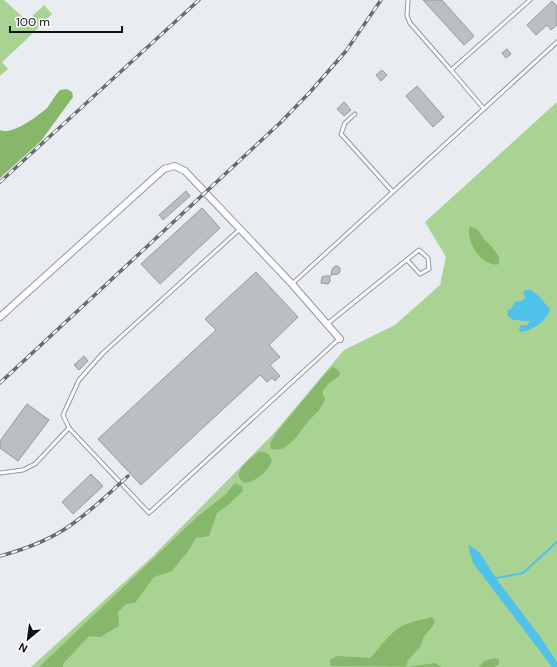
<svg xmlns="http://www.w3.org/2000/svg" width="557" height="667" font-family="'DM Sans',sans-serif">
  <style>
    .green { fill: #a9d392 }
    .forest { fill: #86b76b }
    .water { fill: #50c1ea }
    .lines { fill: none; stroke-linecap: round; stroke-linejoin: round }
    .stream { stroke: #50c1ea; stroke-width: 2 }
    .building { fill: #bbbec3; stroke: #95999d }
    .lane-casing { stroke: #94979c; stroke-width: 5 }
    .street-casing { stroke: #94979c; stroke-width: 8 }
    .lane { stroke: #fff; stroke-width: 3 }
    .street { stroke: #fff; stroke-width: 6 }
    .rail-casing { stroke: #696b6e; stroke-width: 3.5 }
    .rail { stroke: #fff; stroke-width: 2; stroke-dasharray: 6; stroke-linecap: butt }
  </style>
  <rect width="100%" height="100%" fill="#e9edf2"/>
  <g class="green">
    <path d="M0,0H4L27,21L44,5L52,14L26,40L2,62L8,69L0,76Z"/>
    <path d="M557,102V667H31L152,557L274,433L344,350L395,325L440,285L446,257L425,222Z"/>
  </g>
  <g class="forest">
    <path d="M67,89L72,92L73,97L41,141L0,178V130C11,136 38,116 47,108C51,103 55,95 60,90Z"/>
    <path d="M470,226L478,230L484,239L492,247L499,257V264C483,269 464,240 470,226Z"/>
    <path d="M334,367L340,372L339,376L328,384L322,392L325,399C321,411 314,414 307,423C298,434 287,454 271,449L270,443L277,432L325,374L331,368Z"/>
    <path d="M259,452C266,451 270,454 272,461C266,473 258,480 245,483C228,474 251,458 259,452Z"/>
    <path d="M235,483L242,486L243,491L228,505L217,513L209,536L196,538L189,550L172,571L154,577L135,603L126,604L118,612L119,626L100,637L89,636L63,664V667H39L197,517L226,494Z"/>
    <path d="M432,617L435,620L433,626L424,636L420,647L408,660L406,667L436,663L441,667L330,666V660L337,656L370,658C381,647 390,631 404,625C413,621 423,620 432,617Z"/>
    <path d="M495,658L499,660V664L495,667H479L484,661Z"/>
  </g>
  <g class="water">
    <path d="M525,290H531L540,297L547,306L550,308C548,321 532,331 520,332L519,330L521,325H527L530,321C522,320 511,323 507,314L508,310L511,309L515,302C519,301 523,302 525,297L523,293Z"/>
    <path d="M468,545L471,546L480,553L500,584L539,635L557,662V667H552L473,563Z"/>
  </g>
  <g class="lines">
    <path class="stream" d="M496,578L523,573L557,542"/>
  </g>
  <g class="building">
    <path d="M423,0H442L474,36L464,45Z"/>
    <path d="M552,1L557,6V25L551,30L547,25L536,35L527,25Z"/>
    <path d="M507,49L511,54L506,58L502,53Z"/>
    <path d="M382,70L387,75L381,81L376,75Z"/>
    <path d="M417,86L444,117L433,127L406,96Z"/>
    <path d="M344,102L351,110L344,116L337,109Z"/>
    <path d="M186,191L190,196L163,220L159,215Z"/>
    <path d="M202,208L220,228L160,284L141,264Z"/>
    <path d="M335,266H338L340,268V272L338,274L331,275L332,269Z"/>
    <path d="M256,272L298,317L269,345L280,357L270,365L280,376L275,381L272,378L267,382L260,375L141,485L98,439L216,330L205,319Z"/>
    <path d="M324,276H330V282L328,284L321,283L322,277Z"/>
    <path d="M84,356L88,361L79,370L74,365Z"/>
    <path d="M27,404L49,420L18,461L0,448V441Z"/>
    <path d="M91,474L103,486L73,514L62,502Z"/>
  </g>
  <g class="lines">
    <g class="lane-casing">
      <g id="lane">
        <path d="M408,0L407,16L410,23L451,70"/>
        <path d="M484,109L451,70L530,0"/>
        <path d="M355,114L345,123L341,134L393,192"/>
        <path d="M240,229L103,353L79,380L63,415L69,428L149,513L339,339"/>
        <path d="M292,284L557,42"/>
        <path d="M327,324L419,250L428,258L429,269L420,274L407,260"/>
        <path d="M0,473L23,470L35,464L69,428"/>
      </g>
    </g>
    <g class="street-casing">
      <path id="street" d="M0,317L164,169L175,166L185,171L292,284L340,339"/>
    </g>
    <use href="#lane" class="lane"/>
    <use href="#street" class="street"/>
    <g class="rail-casing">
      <g id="rail">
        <path d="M0,182L199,0"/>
        <path d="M0,383L280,123L311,91L346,51L381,0"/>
        <path d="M0,556C26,549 53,539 75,522C94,508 111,492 128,476"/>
      </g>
    </g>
    <use href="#rail" class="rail"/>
  </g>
  <g transform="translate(28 639) rotate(209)" stroke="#ffffff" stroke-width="3" paint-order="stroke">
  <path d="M0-3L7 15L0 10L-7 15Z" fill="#0e0f11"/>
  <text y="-6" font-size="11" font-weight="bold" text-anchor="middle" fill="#0e0f11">N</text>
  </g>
  <path d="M10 26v6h112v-6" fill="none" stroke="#0e0f11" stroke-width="2"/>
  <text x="16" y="26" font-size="12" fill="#0e0f11" stroke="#ffffff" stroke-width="3" paint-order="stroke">100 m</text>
</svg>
